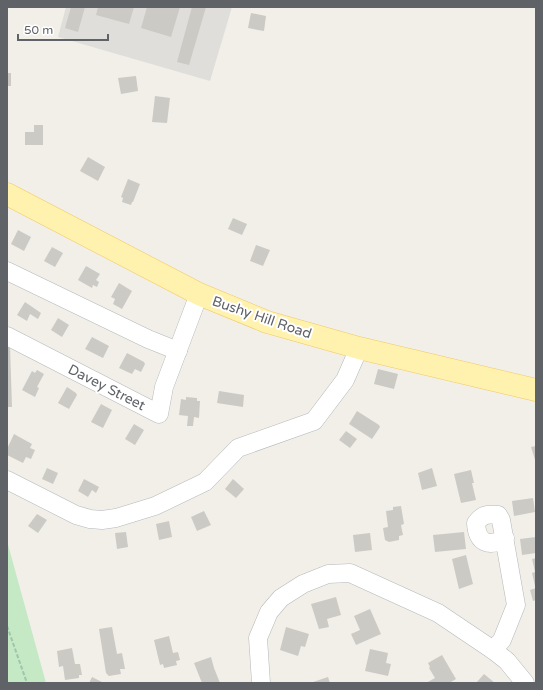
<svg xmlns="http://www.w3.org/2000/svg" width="543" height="690" font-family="'Varela Round',sans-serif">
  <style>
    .industrial { fill: #e0deda }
    .green { fill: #c5e8c5 }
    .building { fill: #cccac5 }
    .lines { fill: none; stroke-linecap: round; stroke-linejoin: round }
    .minor-casing { stroke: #b5b8bc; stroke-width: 19 }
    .major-casing { stroke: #f2c960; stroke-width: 23 }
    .path { stroke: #9cc7a9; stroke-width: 2; stroke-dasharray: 4 2; stroke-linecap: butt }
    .minor { stroke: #fff; stroke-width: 18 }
    .major { stroke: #fff2af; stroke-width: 22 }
    .labels { text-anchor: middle; stroke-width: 4; stroke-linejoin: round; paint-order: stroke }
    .street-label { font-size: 14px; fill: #5f6368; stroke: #fff }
  </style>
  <rect width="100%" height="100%" fill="#f1efe8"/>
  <path class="industrial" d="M66,7H232L210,81L58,37Z"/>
  <path class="green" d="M7,541L46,683H7Z"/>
  <g class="building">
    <path d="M71,7H85L78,32L65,28Z"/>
    <path d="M98,7H134L129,24L96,15Z"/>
    <path d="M147,7H180L171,37L141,28Z"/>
    <path d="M192,7H206L189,65L177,62Z"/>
    <path d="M251,13L266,16L264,31L248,28Z"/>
    <rect x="7" y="73" width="4" height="13"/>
    <path d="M136,76L138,91L121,94L118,78Z"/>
    <path d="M155,96L170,98L167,123L152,122Z"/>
    <path d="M34,125H43V145H25V132H34Z"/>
    <path d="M88,157L105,167L98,181L80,171Z"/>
    <path d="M128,179L140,184L133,202H132L131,205L122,202L123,198L121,197Z"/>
    <path d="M233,218L247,224L242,235L228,229Z"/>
    <path d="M18,230L31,237L24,251L11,244Z"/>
    <path d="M256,245L270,250L263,266L250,261Z"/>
    <path d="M52,247L63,253L55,267L44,261Z"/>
    <path d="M86,266L100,274L96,280L99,282L97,287L93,285L92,288L78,280Z"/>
    <path d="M119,283L132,291L122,309L113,304L115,299L111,297Z"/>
    <path d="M25,302L41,313L38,319L30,314L27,321L17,315Z"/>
    <path d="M58,318L69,325L62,337L51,330Z"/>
    <path d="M92,337L109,346L103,358L85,349Z"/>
    <path d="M7,346H10L12,407H7Z"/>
    <path d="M127,353L144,362L145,364L141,372L135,369L132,374L119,368Z"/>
    <path d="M378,369L398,374L394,389L374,384Z"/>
    <path d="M37,370L44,374L37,387L39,388L35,397L22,390L32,371L35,373Z"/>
    <path d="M67,387L76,393L77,395L69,409L58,403Z"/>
    <path d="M219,391L244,395L243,407L217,403Z"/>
    <path d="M186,397L197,398V401H200L199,418L194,417L193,426H187L188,416L179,415L181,399L186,400Z"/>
    <path d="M101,404L112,410L103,428L91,422Z"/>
    <path d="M357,411L379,425L380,427L372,439L349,424Z"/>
    <path d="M134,424L144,430L135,445L125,439Z"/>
    <path d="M346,431L357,439L350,448L339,440Z"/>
    <path d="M14,434L32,444L30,448L35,450L31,459L26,457L23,463L7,455V449Z"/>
    <path d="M536,446V463L531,447Z"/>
    <path d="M47,468L58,473L53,484L42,479Z"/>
    <path d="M432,468L437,486L422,490L418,473Z"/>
    <path d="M471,470L474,483H472L476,500L461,503L454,474Z"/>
    <path d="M84,479L99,487L96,493L92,490L88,497L78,491Z"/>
    <path d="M233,479L244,489L236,498L225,489Z"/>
    <path d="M533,498L535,512L514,516L512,501Z"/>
    <path d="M401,506L404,524L401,525L403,535L399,536V540L389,542L385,540L383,528L388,527L386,511L393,510V507Z"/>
    <path d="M204,511L211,525L197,531L191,517Z"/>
    <path d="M37,514L47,520L38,533L28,526Z"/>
    <path d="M169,521L172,537L159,540L156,524Z"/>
    <path d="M126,532L128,547L117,549L115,533Z"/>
    <path d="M464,532L466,549L435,552L433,535Z"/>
    <path d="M370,533L372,550L355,552L353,535Z"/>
    <path d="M536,537V553L522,555L520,539Z"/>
    <path d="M466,555L473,584L459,589L452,559Z"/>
    <path d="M536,558V586H535L532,573L535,572L532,559Z"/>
    <path d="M536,588V600L533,601L530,590Z"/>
    <path d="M336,597L341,615L327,619L329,627L319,629L311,604Z"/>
    <path d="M370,609L381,634L356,645L351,634L360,630L354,616Z"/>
    <path d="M112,627L117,654L122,653L125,669H120L121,674L109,676L106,673L99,629Z"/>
    <path d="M286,627L309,634L305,647L301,646L298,656L280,650Z"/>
    <path d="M169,636L173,653L178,652L180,660L176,661L177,665L164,668L163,664L160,665L154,640Z"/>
    <path d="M72,648L75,664H80L82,675H79V678L65,680L63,666L59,667L57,651Z"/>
    <path d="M370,649L388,653L386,663L391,664L388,676L365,671Z"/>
    <path d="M442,655L456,679L449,683H426L435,678L429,668L430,667L428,663Z"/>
    <path d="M211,657L214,668L220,683H202L194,663Z"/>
    <path d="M484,674L495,683H476Z"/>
    <path d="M92,677L104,683H89Z"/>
    <path d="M328,677L330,683H310Z"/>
  </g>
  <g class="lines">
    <g class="minor-casing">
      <g id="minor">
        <path d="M7,271L148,339L178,351"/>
        <path d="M7,336L159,414L164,387L199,294"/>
        <path d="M7,480L76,515L90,519L102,520L116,518L155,506L205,482L238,448L314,421L345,380L359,348"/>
        <path d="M493,650L502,640L516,605L501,520L498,515C487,514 483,514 476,523C477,543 489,548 505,538"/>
        <path d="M261,683L258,638L269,612L281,598L303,584L328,574L350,573L438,613L493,650L507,661L525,683"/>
      </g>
    </g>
    <g class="major-casing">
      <path id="major" d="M7,194L199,294L267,322L359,348L536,390"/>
    </g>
    <path class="path" d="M7,626L27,683"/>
    <use href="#minor" class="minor"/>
    <use href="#major" class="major"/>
  </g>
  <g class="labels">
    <g class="street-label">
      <text transform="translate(262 317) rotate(19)" y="5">Bushy Hill Road</text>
      <text transform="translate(107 387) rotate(27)" y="5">Davey Street</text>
    </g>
  </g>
  <rect width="543" height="690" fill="none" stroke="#5f6368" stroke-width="16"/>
  <path d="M18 34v6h90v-6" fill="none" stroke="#5f6368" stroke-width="2"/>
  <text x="24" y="34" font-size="12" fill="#5f6368" stroke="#ffffff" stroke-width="3" paint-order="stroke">50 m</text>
</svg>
